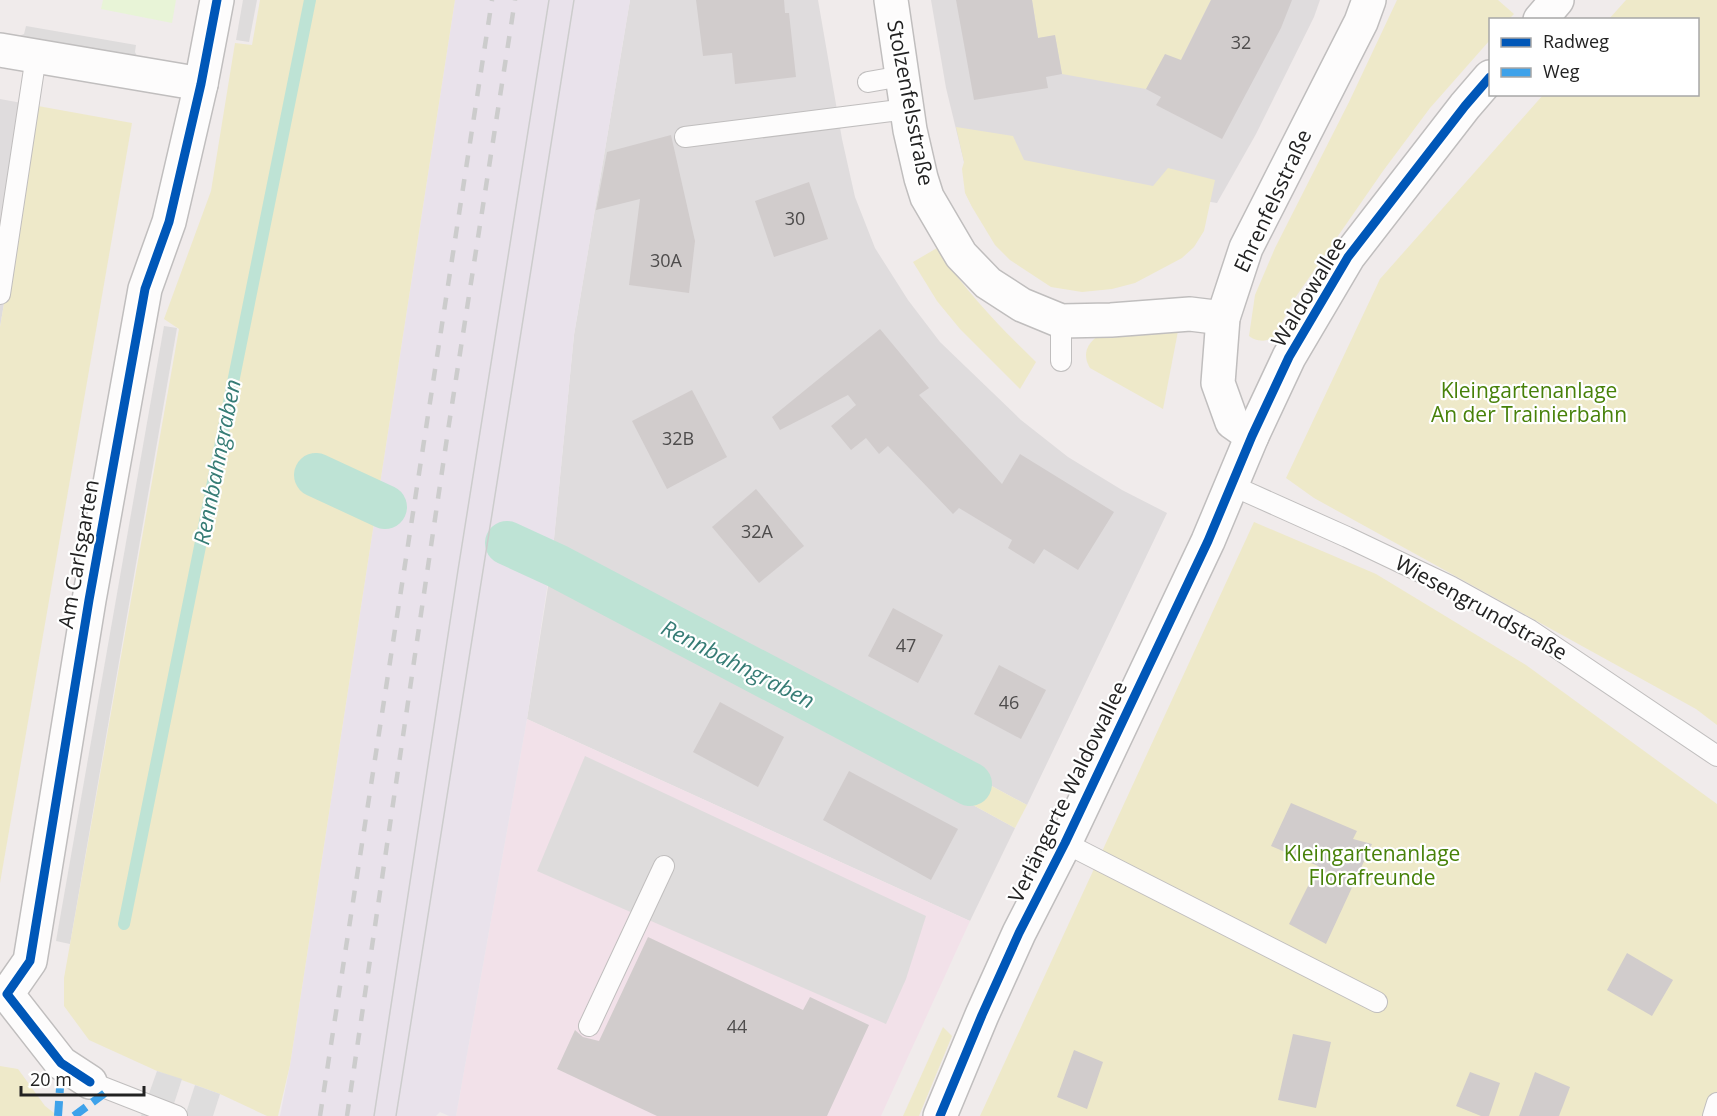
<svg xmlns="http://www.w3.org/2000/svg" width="1717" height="1116" font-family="'Open Sans',sans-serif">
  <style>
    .residential { fill: #dfdcdd }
    .commercial { fill: #f2e1e9 }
    .industrial { fill: #e9e2eb }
    .religious { fill: #dedcdc }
    .grass { fill: #eee9c9 }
    .park { fill: #e8f4d7 }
    .pier { fill: #dedddd }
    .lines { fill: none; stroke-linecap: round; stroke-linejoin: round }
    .stream { stroke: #bee3d5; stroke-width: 12 }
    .canal { stroke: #bee3d5; stroke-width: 44 }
    .building { fill: #d1cccc }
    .service-casing { stroke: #c0bebe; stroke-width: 22 }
    .minor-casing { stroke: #c0bebe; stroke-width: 36 }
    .tertiary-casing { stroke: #c0bebe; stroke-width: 36 }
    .service { stroke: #fdfcfc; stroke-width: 20 }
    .minor { stroke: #fdfcfc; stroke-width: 33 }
    .tertiary { stroke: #fdfcfc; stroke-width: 33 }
    .tram { stroke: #ccc; stroke-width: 1.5 }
    .rail { stroke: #ccc; stroke-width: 4.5; stroke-dasharray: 12 12; stroke-linecap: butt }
    .quiet { stroke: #3ea2ea; stroke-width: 8; stroke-dasharray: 15 8; stroke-linecap: butt }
    .cycleway-casing { stroke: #fff; stroke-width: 13 }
    .cycleway { stroke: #0057b8; stroke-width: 9 }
    .labels { text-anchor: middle; stroke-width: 4.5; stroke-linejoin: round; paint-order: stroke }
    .number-label { font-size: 18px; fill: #4e4c4c }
    .street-label { font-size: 21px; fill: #222; stroke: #fff }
    .park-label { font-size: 21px; fill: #478109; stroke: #fff }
    .water-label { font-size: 22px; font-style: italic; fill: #367c75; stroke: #fff }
  </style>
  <rect width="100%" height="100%" fill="#f0ebeb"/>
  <g class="residential">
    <path d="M630,0H818L842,139L855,197L875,248L908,300L940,342L1021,420L1068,457L1122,490L1167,513L1027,805L553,549L574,335Z"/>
    <path d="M931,0H1320L1314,17L1256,134L1217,203L964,162L946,88Z"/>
    <path d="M0,99L38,106L0,327Z"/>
    <path d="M550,574L1015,828L970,921L527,719Z"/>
  </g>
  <path class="commercial" d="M527,719L970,921L881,1116H456Z"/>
  <path class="industrial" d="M455,0H630L574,335L553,549L527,719L456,1116H449L440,1112L436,1116H280L290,1065Z"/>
  <g class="religious">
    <path d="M243,0H257L249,42L236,40Z"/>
    <path d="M26,26L136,45L135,52L138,58L19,36L24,34Z"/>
    <path d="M164,326L177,328L70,944L56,941Z"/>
    <path d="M585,756L926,916L906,979L886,1024L537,871Z"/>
  </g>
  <g class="grass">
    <path d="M260,0H455L290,1065L278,1116H267L220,1094L157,1071L89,1040L64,1006V978L179,329L164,319L211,191L235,43L252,45Z"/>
    <path d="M1032,0H1211L1181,60L1146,89L1062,74L1055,36L1038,38Z"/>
    <path d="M1397,0H1498L1514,14L1509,19L1490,20V40L1430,108L1383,171L1295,298L1274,337C1267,342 1256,342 1249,336L1255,295L1275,248L1349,102Z"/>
    <path d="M1626,0H1717V725L1696,709L1314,498L1286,478L1380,279L1543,95L1698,94V20L1609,19Z"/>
    <path d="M38,106L132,123L0,883V327Z"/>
    <path d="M956,127L1013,136L1024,160L1153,186L1168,168L1215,180L1204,231L1194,247L1182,258L1135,283L1112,289L1082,292L1051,287L1010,260L995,245L972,207L965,193L962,169L964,162Z"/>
    <path d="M937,248C965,291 999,326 1036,362L1020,389L960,329L937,301L913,262Z"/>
    <path d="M1179,326L1163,409L1090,368C1081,353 1088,341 1103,333Z"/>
    <path d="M1254,522L1376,574L1526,665L1717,804V1116H980Z"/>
    <path d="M553,549L1027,805L1015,828L550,574Z"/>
    <path d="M943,1027L952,1036L919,1116H903Z"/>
    <path d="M0,1066L18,1069L45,1106L58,1116H0Z"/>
  </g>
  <path class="park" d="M103,0H176L172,23L101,9Z"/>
  <g class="pier">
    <path d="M157,1071L182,1079L170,1116H141Z"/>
    <path d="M195,1085L220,1094L213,1116H185Z"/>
  </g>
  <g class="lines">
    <path class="stream" d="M124,924L310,0"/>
    <g class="canal">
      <path d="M316,475L385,507"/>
      <path d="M507,543L557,566L970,784"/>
    </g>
  </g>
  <g class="building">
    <path d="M696,0H784L785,13H789L796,77L735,84L732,53L703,56Z"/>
    <path d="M956,0H1032L1038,38L1055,35L1062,74L1046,77L1048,88L974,100Z"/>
    <path d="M1211,0H1292L1281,28L1222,139L1156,105L1161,97L1146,89L1165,54L1181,60Z"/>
    <path d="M671,135L695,241L689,293L629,285L640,199L596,210L607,152Z"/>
    <path d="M809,182L828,239L774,257L755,201Z"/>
    <path d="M880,329L929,388L919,395L1002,484L1020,454L1114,512L1078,570L1044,549L1034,564L1008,548L1012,540L959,508L953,514L888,446L879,454L866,438L851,450L831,426L856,405L848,395L780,430L772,417Z"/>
    <path d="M692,390L727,457L667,489L632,421Z"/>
    <path d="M756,489L804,546L759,583L712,527Z"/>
    <path d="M893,608L943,635L918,683L868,656Z"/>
    <path d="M999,665L1046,690L1021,739L974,714Z"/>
    <path d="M720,702L784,737L758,787L693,752Z"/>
    <path d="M849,771L958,829L931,880L823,820Z"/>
    <path d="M1291,803L1357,831L1353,839L1372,844L1326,944L1289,924L1318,866L1271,846Z"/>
    <path d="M648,937L803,1010L810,997L869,1025L827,1116H657L557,1069L575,1030L583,1037L599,1041Z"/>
    <path d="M1627,953L1673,980L1652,1016L1607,990Z"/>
    <path d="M1293,1034L1331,1042L1316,1108L1278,1100Z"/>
    <path d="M1074,1050L1103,1062L1087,1109L1057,1097Z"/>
    <path d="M1470,1072L1500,1083L1489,1116H1481L1456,1106Z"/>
    <path d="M1535,1072L1570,1087L1559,1116H1519Z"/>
  </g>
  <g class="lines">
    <g class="service-casing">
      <g id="service">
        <path d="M868,82L902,76"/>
        <path d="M685,137L907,109"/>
        <path d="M0,294L36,56"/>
        <path d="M1061,361V321"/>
        <path d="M1231,485L1347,537L1450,586L1530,630L1717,756"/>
        <path d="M1065,843L1377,1002"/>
        <path d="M589,1026L664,866"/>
        <path d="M90,1082L177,1116"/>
        <path d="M1713,1116L1717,1103"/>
      </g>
    </g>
    <g class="minor-casing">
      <g id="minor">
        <path d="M891,0L910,130L921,178L927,197L961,255L988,283L1022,305L1061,321L1111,320L1190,314L1223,318"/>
        <path d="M0,50L201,84"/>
        <path d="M1252,436L1232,422L1218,383L1223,318L1246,248L1361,22L1369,0"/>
        <path d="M90,1082L61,1063L7,994L30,961L89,600L145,289L169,222L201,84L217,0"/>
      </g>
    </g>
    <g class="tertiary-casing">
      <g id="tertiary">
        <path d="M1540,20L1557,0"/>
        <path d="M940,1116L982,1015L1019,933L1065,843L1208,541L1252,436L1289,357L1348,257L1465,106L1490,77"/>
      </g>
    </g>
    <use href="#service" class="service"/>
    <use href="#minor" class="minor"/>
    <use href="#tertiary" class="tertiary"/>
    <g class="tram">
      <path d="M374,1116L458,570L549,0"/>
      <path d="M396,1116L574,0"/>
    </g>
    <g class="rail">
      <path d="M320,1116L492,0"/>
      <path d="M347,1116L449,424L515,0"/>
    </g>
    <g class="quiet">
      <path d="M58,1116L60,1088"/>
      <path d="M74,1116L109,1090"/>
    </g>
    <g class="cycleway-casing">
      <g id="cycleway">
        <path d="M90,1082L61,1063L7,994L30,961L89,600L145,289L169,222L201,84L217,0"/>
        <path d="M940,1116L982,1015L1019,933L1065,843L1208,541L1252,436L1289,357L1348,257L1465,106L1490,77"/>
      </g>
    </g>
    <use href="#cycleway" class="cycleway"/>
  </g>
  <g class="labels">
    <g class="number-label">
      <text x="1241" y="49">32</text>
      <text x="795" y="225">30</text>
      <text x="666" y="267">30A</text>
      <text x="678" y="445">32B</text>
      <text x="757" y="538">32A</text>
      <text x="906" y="652">47</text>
      <text x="1009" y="709">46</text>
      <text x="737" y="1033">44</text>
    </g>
    <g class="street-label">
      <text transform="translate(910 103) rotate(79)" y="7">Stolzenfelsstraße</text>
      <text transform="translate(1273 201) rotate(-65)" y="7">Ehrenfelsstraße</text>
      <text transform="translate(1309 292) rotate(-59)" y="7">Waldowallee</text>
      <text transform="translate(79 554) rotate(-80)" y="7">Am Carlsgarten</text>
      <text transform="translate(1481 608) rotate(29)" y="7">Wiesengrundstraße</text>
      <text transform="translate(1068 792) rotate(-64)" y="7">Verlängerte Waldowallee</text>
    </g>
    <g class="park-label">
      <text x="1529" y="398">Kleingartenanlage<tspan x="1529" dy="24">An der Trainierbahn</tspan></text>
      <text x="1372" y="861">Kleingartenanlage<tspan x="1372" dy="24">Florafreunde</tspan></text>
    </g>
    <g class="water-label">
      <text transform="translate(217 462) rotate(-79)" y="8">Rennbahngraben</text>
      <text transform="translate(738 664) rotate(27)" y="8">Rennbahngraben</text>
    </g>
  </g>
  <rect x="1489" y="18" width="210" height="78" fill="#ffffff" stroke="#a7a7a7" stroke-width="1.5"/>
  <rect x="1501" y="38" width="30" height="9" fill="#0057b8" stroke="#a7a7a7" stroke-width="1.5"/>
  <text x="1543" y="48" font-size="18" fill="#222222">Radweg</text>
  <rect x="1501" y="68" width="30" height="9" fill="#3ea2ea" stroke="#a7a7a7" stroke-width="1.5"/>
  <text x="1543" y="78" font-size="18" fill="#222222">Weg</text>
  <path d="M21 1086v9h123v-9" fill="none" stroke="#222222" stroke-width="3"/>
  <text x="30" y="1086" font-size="18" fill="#222222" stroke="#ffffff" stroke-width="4.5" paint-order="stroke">20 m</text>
</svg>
